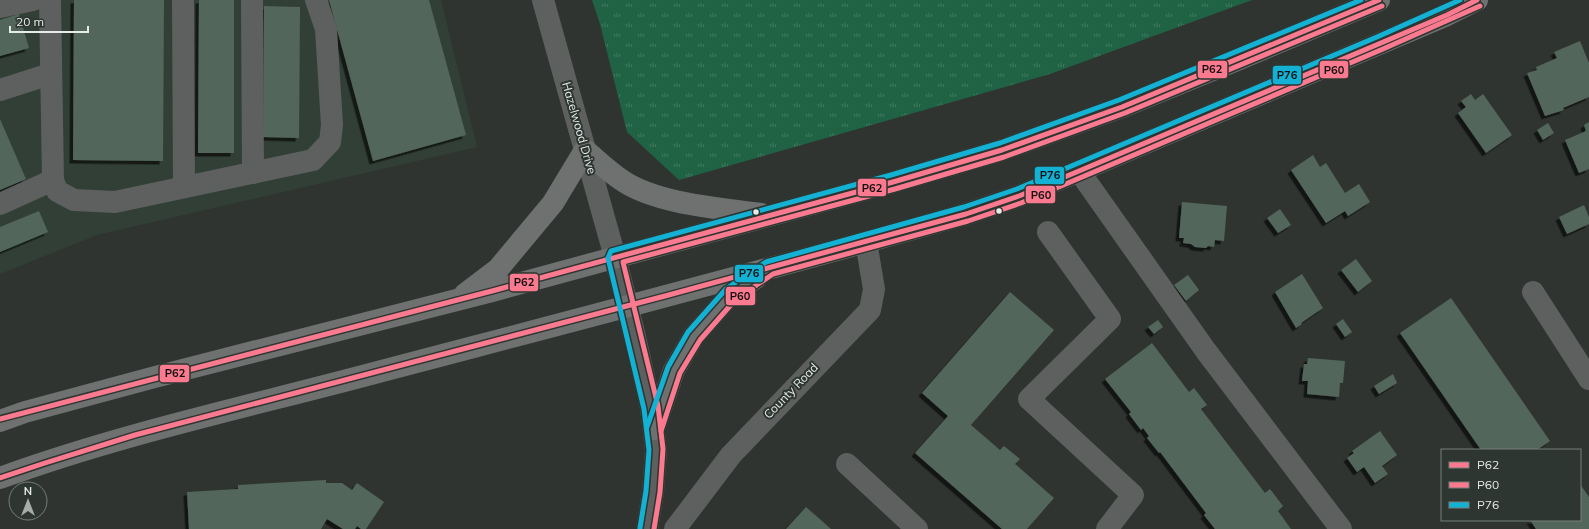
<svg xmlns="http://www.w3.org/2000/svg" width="1589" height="529" font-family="Mulish,sans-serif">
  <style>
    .built { fill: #313f37 }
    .grass { fill: url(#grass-tufts) }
    .building { fill: #52665c; filter: url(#shadow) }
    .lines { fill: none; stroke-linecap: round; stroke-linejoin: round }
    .minor { stroke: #5e605f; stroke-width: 22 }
    .major { stroke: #6f7170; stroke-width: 22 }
    .bus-1-casing { stroke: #2d3631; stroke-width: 8 }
    .bus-2-casing { stroke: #2d3631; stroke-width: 8 }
    .bus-3-casing { stroke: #2d3631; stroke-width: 8 }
    .bus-1 { stroke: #fc7a8f; stroke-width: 5 }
    .bus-2 { stroke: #fc7a8f; stroke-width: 5 }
    .bus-3 { stroke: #13b2d5; stroke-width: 5 }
    .bus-dot { fill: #e6ece9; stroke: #2d3631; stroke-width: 1.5 }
    .labels { text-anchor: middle; stroke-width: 4; stroke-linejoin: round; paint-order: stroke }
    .street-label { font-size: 12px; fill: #e6ece9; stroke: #2d3631 }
    .line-badge { stroke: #2d3631; stroke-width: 1.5 }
    .pale-badge-label { font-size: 11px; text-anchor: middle; font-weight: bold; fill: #111 }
  </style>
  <defs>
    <pattern id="grass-tufts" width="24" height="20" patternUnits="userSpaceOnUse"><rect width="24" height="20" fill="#1f6344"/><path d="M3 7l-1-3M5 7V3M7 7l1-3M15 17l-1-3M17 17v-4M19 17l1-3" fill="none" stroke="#407a5f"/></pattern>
    <filter id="shadow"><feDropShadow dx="-3.5" dy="3.5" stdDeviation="0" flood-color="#0009"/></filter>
  </defs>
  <rect width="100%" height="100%" fill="#2f3431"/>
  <path class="built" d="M0,0H441L477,147L97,235L0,274Z"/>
  <path class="grass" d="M592,0H1252L1050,74L679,180L627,132L600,24Z"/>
  <g class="building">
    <path d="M74,0H164L163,161L73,160Z"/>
    <path d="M199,0H234V153H198Z"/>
    <path d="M329,0H429L466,135L373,161Z"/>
    <path d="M264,6L300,7L299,138L263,137Z"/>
    <path d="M19,14L29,48L0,56V20Z"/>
    <path d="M1580,41L1589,63V97L1563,108L1564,110L1545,116L1527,73L1537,70L1536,67L1557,58L1554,52Z"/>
    <path d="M1471,94L1475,100L1483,94L1512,135L1486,153L1458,113L1466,107L1461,101Z"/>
    <path d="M0,119L26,179L0,190Z"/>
    <path d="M1589,122V169L1579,173L1565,140L1586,131L1584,125Z"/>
    <path d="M1548,123L1554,133L1543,140L1537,130Z"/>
    <path d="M1313,155L1320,167L1326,163L1345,193L1359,184L1370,202L1348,216L1345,211L1326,223L1291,170Z"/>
    <path d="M1182,202L1227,206L1224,241L1215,240L1214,247L1208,246L1206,248L1195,247L1191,244L1183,243L1184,238H1179Z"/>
    <path d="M1584,205L1589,217V224L1567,234L1559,217Z"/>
    <path d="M1280,209L1291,225L1278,233L1267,218Z"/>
    <path d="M39,211L48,232L0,252V227Z"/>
    <path d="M1356,259L1372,281L1358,292L1341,270Z"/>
    <path d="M1302,274L1323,308L1301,323L1302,324L1296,328L1275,292Z"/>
    <path d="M1188,275L1199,290L1186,301L1174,285Z"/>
    <path d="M1010,292L1054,330L971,425L1000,450L1004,446L1020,459L1015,464L1054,498L1027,529H1002L915,453L948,416L922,393Z"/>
    <path d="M1451,298L1550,441L1537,450H1481L1400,333Z"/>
    <path d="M1343,319L1352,332L1345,337L1336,324Z"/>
    <path d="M1158,320L1163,327L1154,334L1148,327Z"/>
    <path d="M1152,343L1189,392L1194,388L1207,405L1201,409L1265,493L1270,489L1283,506L1278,511L1291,529H1215L1204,515L1206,513L1160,452L1159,453L1147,438L1149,436L1143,428L1141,430L1129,414L1131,412L1105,379Z"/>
    <path d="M1308,358L1345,361L1343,383H1340L1339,397L1307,394L1308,381H1302L1304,364H1307Z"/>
    <path d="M1393,374L1397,383L1379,394L1374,386Z"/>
    <path d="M1380,431L1397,455L1382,466L1388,474L1375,483L1364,467L1357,472L1347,458L1354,453L1352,451Z"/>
    <path d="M326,480V483H342L352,490L357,483L384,502L366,529H361L357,526L355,529H343L327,519L321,529H189L187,492L238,489V485Z"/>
    <path d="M1580,484L1589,497V529H1536L1530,520H1580Z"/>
    <path d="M806,507L831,529H786Z"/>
  </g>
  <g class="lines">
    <g class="minor">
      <path d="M50,0L53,180L57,191L74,200L115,202L313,160L330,142L332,125L326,29L316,0"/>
      <path d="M183,0L184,187"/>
      <path d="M252,0L253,173"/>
      <path d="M543,0L615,257L634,333L651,408L656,450L653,492L647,529"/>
      <path d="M0,7L33,0"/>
      <path d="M0,90L50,74"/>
      <path d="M1079,171L1206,351L1341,529"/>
      <path d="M0,204L53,180"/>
      <path d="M1048,232L1110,319L1029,399L1133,495L1107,529"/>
      <path d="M1533,292L1589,379"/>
      <path d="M847,464L917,529"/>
      <path d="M675,529L731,455L870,310L874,289L866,242"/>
    </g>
    <g class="major">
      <path d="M465,294L498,269L553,203L585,150C597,160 609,172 623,181C658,204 719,208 761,214"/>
      <path d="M0,421L25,412L155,377L492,291L893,182L1002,150L1122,107L1237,60L1379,0"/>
      <path d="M654,429L674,370L694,336L731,294L756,278"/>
      <path d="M0,478C118,435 242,408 363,376C564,323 766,271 966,214L1019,196L1079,171L1447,15L1477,0"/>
    </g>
    <g class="bus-1-casing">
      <g id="bus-1">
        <path d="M0,419L492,291L893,182L1002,150L1122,107L1379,0"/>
        <path d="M0,478L45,463L135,435L665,296L966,214L1019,196L1079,171L1447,15L1477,0"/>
      </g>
    </g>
    <g class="bus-2-casing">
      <g id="bus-2">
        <path d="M661,431L680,373L700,340L736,299L773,274L968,221L1021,203L1383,49L1480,6"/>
        <path d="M654,529L660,492L663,449L658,406L623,262L895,189L1004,157L1125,113L1382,6"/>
      </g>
    </g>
    <g class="bus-3-casing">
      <g id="bus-3">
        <path d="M647,427L668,367L688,332L726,289L766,262L964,207L1017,189L1377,37L1460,0"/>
        <path d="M640,528L646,491L649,450L644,409L608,258L611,251L891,175L1000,143L1119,100L1361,0"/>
      </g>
    </g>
    <use href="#bus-1" class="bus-1"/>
    <use href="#bus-2" class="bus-2"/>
    <use href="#bus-3" class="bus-3"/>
  </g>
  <g class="bus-dot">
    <circle cx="999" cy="211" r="3.5"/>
    <circle cx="756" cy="212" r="3.5"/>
  </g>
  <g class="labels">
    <g class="street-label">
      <text transform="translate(579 128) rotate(74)" y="4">Hazelwood Drive</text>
      <text transform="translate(791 391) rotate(-46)" y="4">County Road</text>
    </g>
  </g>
  <g class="line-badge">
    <rect x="1197" y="60" width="31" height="19" rx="4" fill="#fc7a8f"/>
    <rect x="1319" y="60" width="30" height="19" rx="4" fill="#fc7a8f"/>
    <rect x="1272" y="65" width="30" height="20" rx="4" fill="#13b2d5"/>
    <rect x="1034" y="166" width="31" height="19" rx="4" fill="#13b2d5"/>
    <rect x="857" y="178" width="30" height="19" rx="4" fill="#fc7a8f"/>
    <rect x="1025" y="185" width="31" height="19" rx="4" fill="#fc7a8f"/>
    <rect x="734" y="264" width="30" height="19" rx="4" fill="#13b2d5"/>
    <rect x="509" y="273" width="30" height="19" rx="4" fill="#fc7a8f"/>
    <rect x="725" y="286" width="31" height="20" rx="4" fill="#fc7a8f"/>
    <rect x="159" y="364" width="31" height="19" rx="4" fill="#fc7a8f"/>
  </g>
  <g class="pale-badge-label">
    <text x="1212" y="73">P62</text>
    <text x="1334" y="74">P60</text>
    <text x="1287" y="79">P76</text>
    <text x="1050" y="179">P76</text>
    <text x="872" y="192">P62</text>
    <text x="1041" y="199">P60</text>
    <text x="749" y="277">P76</text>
    <text x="524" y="286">P62</text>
    <text x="740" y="300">P60</text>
    <text x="175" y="377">P62</text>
  </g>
  <rect x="1441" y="449" width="140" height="72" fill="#2d3631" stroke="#777f7b"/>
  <rect x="1449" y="462" width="20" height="6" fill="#fc7a8f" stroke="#777f7b"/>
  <text x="1477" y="469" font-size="12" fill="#e6ece9">P62</text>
  <rect x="1449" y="482" width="20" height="6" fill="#fc7a8f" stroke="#777f7b"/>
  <text x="1477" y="489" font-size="12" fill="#e6ece9">P60</text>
  <rect x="1449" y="502" width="20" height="6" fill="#13b2d5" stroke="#777f7b"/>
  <text x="1477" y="509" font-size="12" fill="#e6ece9">P76</text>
  <g transform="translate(28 501)"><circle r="19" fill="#2d3631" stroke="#777f7b"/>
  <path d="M0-3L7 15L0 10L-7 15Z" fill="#a6aca9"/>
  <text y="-6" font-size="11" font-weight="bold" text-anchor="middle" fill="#e6ece9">N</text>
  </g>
  <path d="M10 26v6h78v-6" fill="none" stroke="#e6ece9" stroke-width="2"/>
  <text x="16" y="26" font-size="12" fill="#e6ece9" stroke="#2d3631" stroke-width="3" paint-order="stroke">20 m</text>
</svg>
